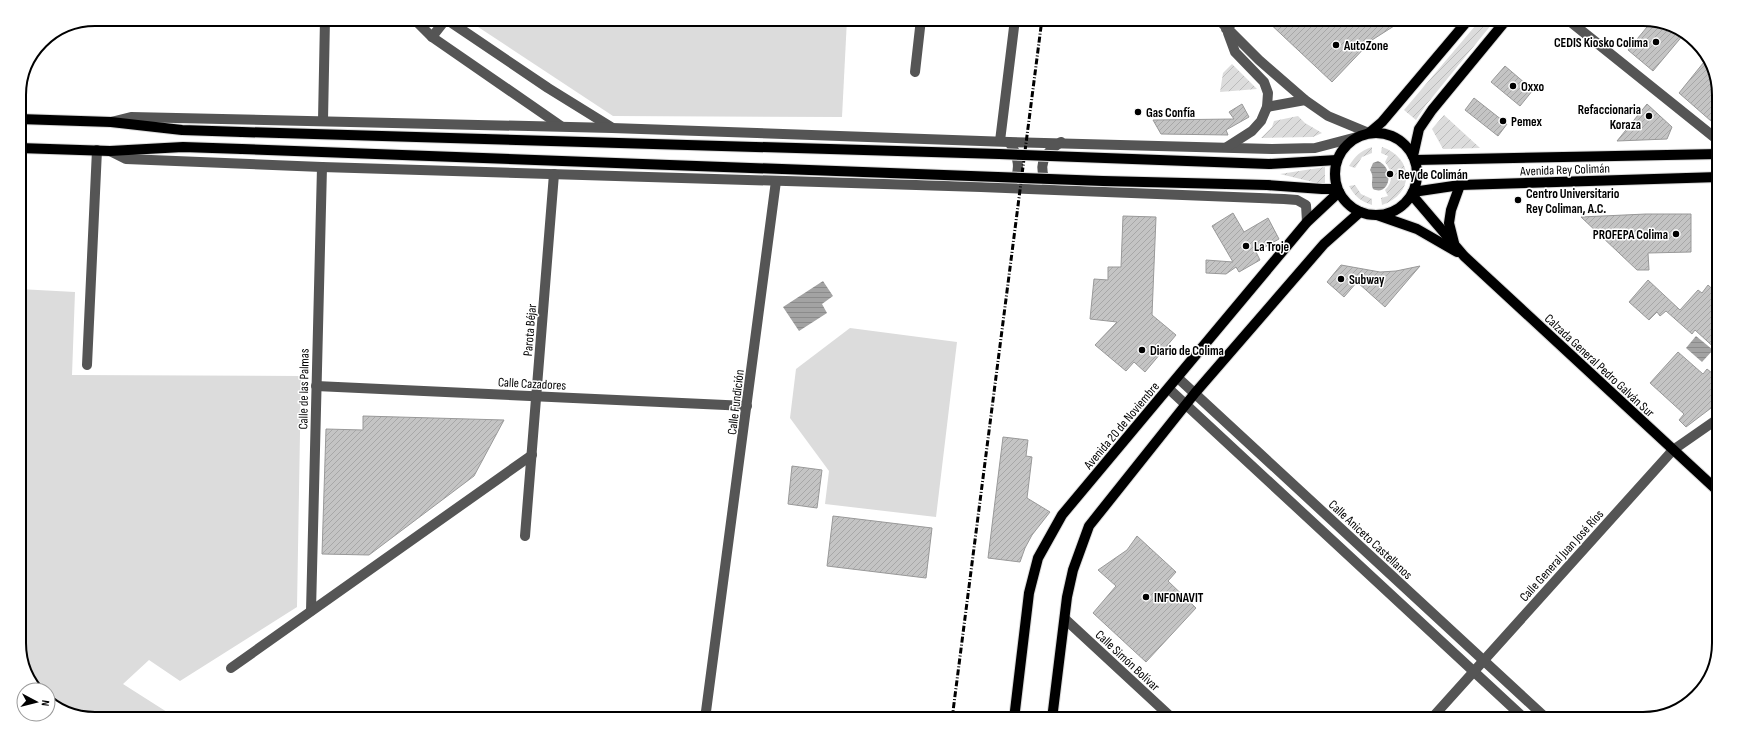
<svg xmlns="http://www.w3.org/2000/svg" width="1738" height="738" font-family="'Sofia Sans Condensed',sans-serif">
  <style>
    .grass { fill: #dcdcdc }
    .garden { fill: url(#garden-furrows) }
    .water { fill: url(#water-rules) }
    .building { fill: url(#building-hatch); stroke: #999 }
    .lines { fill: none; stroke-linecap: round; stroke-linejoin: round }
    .major-casing { stroke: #dbdbdb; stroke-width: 12 }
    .minor { stroke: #555; stroke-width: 10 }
    .major { stroke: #000; stroke-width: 10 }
    .rail { stroke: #000; stroke-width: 3; stroke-dasharray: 6 2 1 2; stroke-linecap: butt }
    .major-bridge-casing { stroke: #dbdbdb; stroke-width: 12; stroke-linecap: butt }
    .major-bridge { stroke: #000; stroke-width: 10 }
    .poi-dot { fill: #000; stroke: #fff; stroke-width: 1.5 }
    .labels { text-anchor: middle; stroke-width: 3; stroke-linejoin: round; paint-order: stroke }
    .poi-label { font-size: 13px; font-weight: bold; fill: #000; stroke: #fff; text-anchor: start }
    .street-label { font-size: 13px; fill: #000; stroke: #fff }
    .rim { fill: none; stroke: #000; stroke-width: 2 }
  </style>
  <defs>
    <pattern id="garden-furrows" width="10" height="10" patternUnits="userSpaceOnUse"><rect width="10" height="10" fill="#dcdcdc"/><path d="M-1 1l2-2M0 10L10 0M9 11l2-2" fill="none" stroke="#bbb"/></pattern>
    <pattern id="water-rules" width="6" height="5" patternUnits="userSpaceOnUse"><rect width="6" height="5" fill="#a3a3a3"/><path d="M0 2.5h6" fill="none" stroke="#8b8b8b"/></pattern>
    <pattern id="building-hatch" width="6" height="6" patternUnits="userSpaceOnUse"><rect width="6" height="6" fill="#c4c4c4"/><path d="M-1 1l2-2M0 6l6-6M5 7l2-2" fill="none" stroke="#a7a7a7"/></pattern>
  </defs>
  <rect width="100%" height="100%" fill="#fff"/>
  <g class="grass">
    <path d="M466,19H847L842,117L613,116Z"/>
    <path d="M19,289L75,292L72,375L301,376L297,607L180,681L149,660L123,684L178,719H95L66,713L48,700V690L34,689L19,649Z"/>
    <path d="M850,328L957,342L936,517L825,504L829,471L790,418L796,369Z"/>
  </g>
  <g class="garden">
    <path d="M1481,19H1496L1426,105L1416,120L1404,110Z"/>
    <path d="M1232,64L1257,89L1220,92L1223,73Z"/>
    <path d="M1444,115L1480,148L1443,149L1432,129Z"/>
    <path d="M1298,116L1305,123L1322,133L1313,137L1261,138L1272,127L1274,121Z"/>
    <path d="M1372,147V153L1362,157L1355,168L1349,166C1355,156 1360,151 1372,147Z"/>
    <path d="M1382,147C1414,158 1415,194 1382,205L1381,198L1388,196L1385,190C1394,182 1392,171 1385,162L1388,156L1381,153Z"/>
    <path d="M1325,167V185L1280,174Z"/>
    <path d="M1355,185L1361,194L1372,199V205C1361,201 1355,197 1349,186Z"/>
  </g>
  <g class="water">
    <path d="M1378,161C1396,169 1389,197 1373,189C1370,182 1375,178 1370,170L1373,163Z"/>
    <path d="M823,281L833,296L822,304L827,313L799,331L783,307Z"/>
    <path d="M1696,336L1713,350L1702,362L1686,348Z"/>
  </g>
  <g class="building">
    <path d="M1265,19H1405L1372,40L1332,82Z"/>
    <path d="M1652,21L1672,25L1684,34L1653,71L1628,50Z"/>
    <path d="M1708,57L1719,90V128L1679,93Z"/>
    <path d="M1505,66L1533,90L1520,106L1491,82Z"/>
    <path d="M1474,98L1507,124L1498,136L1465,110Z"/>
    <path d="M1242,104L1249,117L1226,130L1228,135L1161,134L1153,120L1234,119L1229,112Z"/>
    <path d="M1647,104L1672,127L1667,139L1617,141Z"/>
    <path d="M1233,213L1244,232L1268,218L1279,239L1256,252L1260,260L1239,272L1236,267L1226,274L1206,273V260L1233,262L1212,226Z"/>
    <path d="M1646,214H1691V252L1648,253L1649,270H1637L1581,217Z"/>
    <path d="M1123,216L1156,217L1152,315L1176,335L1145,372L1134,362L1126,371L1095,345L1117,322L1090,319L1094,279L1108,280V267H1121Z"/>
    <path d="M1341,265L1380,272L1396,271L1420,266L1385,307L1357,282L1344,297L1327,282Z"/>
    <path d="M1648,280L1680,310L1698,290L1702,293L1708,285L1719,295V352L1695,330L1692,334L1666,311L1660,316L1657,312L1649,320L1629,302Z"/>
    <path d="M1678,352L1703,374L1707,369L1712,373L1719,365V402L1686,427L1679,420L1684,414L1650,383Z"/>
    <path d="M363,416L504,420L474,476L369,555L322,554L326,429L363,430Z"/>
    <path d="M1003,437L1028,440L1026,456L1032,457L1027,498L1050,512L1032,535L1025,548L1020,562L988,558Z"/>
    <path d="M792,466L822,470L817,508L788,504Z"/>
    <path d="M833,516L932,528L926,578L827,566Z"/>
    <path d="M1137,536L1176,572L1168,581L1196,608L1146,662L1093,613L1116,586L1098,570L1127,550Z"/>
  </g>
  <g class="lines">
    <g class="major-casing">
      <g id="major">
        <path d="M19,119L111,122L182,130L242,132"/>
        <circle cx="1376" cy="174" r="41"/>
        <path d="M1369,133L1382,122L1469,19"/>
        <path d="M19,148L110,151L183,147L242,149"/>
        <path d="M1413,156L1419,129L1432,110L1507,19"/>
        <path d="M1415,160L1719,154"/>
        <path d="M1269,164L1337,160"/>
        <path d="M1267,185L1322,189H1337"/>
        <path d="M1413,192L1460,185L1719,177"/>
        <path d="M1412,195L1464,256L1719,492"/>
        <path d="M1377,215L1417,229L1457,252"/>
        <path d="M1454,243L1449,223L1451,210L1460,185"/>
        <path d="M1014,719L1029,593L1038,558L1062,515L1307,222L1339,192"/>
        <path d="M1052,719L1067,597L1073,570L1089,526L1195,393L1324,244L1360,212"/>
      </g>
    </g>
    <g class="minor">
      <path d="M414,19L432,37L561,126"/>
      <path d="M446,19L548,88L611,127"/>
      <path d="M1218,19L1259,60L1305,100L1328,116L1369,133"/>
      <path d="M1567,19L1719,141"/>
      <path d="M1226,29L1236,19"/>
      <path d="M432,37L446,19"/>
      <path d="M915,72L921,19"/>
      <path d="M1267,107L1305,100"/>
      <path d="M323,120L325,19"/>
      <path d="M111,122L131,117L612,128L1009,142L1272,149L1315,148L1357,137"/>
      <path d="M1000,141L1015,19"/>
      <path d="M1009,142C1018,154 1023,173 1010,184"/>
      <path d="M1227,147L1252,131L1261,121L1267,107L1268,93L1264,82L1235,52L1228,33"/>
      <path d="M110,151L126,159L322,167L981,187L1284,199L1297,200L1306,205L1307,222"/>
      <path d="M1048,185C1036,166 1044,153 1061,142"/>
      <path d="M87,365L97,150"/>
      <path d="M1178,378L1547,719"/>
      <path d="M316,386L747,406"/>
      <path d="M1169,389L1525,719"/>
      <path d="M525,536L554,174"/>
      <path d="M311,611L322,167"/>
      <path d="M1065,619L1173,719"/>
      <path d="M231,668L532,455"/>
      <path d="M705,719L776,181"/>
      <path d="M1431,719L1673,450L1719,418"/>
    </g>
    <use href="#major" class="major"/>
    <path class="rail" d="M952,719L1042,19"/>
    <g class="major-bridge-casing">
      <g id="major-bridge">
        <path d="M242,132L999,154L1269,164"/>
        <path d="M242,149L1103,181L1267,185"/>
      </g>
    </g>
    <use href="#major-bridge" class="major-bridge"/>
  </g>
  <g class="poi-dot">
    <circle cx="1656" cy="42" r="4"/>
    <circle cx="1336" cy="45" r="4"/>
    <circle cx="1513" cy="86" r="4"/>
    <circle cx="1138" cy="112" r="4"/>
    <circle cx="1649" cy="116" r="4"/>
    <circle cx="1503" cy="121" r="4"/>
    <circle cx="1390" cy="174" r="4"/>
    <circle cx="1518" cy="200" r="4"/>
    <circle cx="1676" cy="234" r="4"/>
    <circle cx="1246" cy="246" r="4"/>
    <circle cx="1341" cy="279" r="4"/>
    <circle cx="1142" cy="350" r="4"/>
    <circle cx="1146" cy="597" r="4"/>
  </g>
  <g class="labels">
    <g class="poi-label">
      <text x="1648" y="47" text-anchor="end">CEDIS Kiosko Colima</text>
      <text x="1344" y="50">AutoZone</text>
      <text x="1521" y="91">Oxxo</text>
      <text x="1641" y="114" text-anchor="end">Refaccionaria<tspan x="1641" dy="15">Koraza</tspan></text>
      <text x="1146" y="117">Gas Confía</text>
      <text x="1511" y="126">Pemex</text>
      <text x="1398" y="179">Rey de Colimán</text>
      <text x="1526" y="198">Centro Universitario<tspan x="1526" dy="15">Rey Coliman, A.C.</tspan></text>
      <text x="1668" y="239" text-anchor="end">PROFEPA Colima</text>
      <text x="1254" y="251">La Troje</text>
      <text x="1349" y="284">Subway</text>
      <text x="1150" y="355">Diario de Colima</text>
      <text x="1154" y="602">INFONAVIT</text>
    </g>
    <g class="street-label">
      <text transform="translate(1565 169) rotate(-2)" y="5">Avenida Rey Colimán</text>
      <text transform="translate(529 330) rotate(-85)" y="5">Parota Béjar</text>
      <text transform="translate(1600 365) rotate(43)" y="5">Calzada General Pedro Galván Sur</text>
      <text transform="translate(532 383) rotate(3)" y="5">Calle Cazadores</text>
      <text transform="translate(303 389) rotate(-89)" y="5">Calle de las Palmas</text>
      <text transform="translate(735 402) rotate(-83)" y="5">Calle Fundición</text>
      <text transform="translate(1121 425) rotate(-50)" y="5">Avenida 20 de Noviembre</text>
      <text transform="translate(1371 539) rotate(43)" y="5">Calle Aniceto Castellanos</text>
      <text transform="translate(1561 555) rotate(-48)" y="5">Calle General Juan José Ríos</text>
      <text transform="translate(1128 660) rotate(43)" y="5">Calle Simón Bolívar</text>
    </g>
  </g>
  <path d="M0 0H1738V738H0ZM95 26H1643A69 69 0 0 1 1712 95V643A69 69 0 0 1 1643 712H95A69 69 0 0 1 26 643V95A69 69 0 0 1 95 26Z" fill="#fff" fill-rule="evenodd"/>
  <path class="rim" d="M95 26H1643A69 69 0 0 1 1712 95V643A69 69 0 0 1 1643 712H95A69 69 0 0 1 26 643V95A69 69 0 0 1 95 26Z"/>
  <g transform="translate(36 702) rotate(97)"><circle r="19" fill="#ffffff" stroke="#999999"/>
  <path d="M0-3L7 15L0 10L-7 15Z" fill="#000000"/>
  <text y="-6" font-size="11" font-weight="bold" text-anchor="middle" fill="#000000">N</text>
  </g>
</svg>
